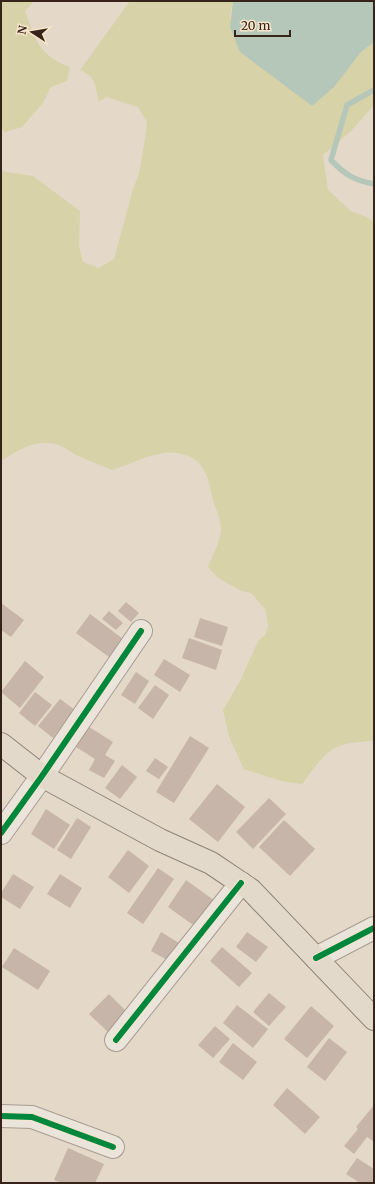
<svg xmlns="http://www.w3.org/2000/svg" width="375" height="1184" font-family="Merriweather,serif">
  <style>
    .green { fill: #d8d2a9 }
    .water { fill: #b4c7b9 }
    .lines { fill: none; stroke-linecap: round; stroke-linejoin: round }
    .stream { stroke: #b4c7b9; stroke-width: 5.5 }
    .building { fill: #c7b5a9 }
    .minor-casing { stroke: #a89d92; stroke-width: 24 }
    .major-casing { stroke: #8e8379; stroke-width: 24 }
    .minor { stroke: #ebe4da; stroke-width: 22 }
    .major { stroke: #e3d9cb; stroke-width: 22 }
    .cycleway-casing { stroke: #f7e5cb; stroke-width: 8 }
    .cycleway { stroke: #00873e; stroke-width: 6 }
  </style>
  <rect width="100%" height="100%" fill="#e4d8c8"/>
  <g class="green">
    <path d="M1,1H34L25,11C35,39 39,56 70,67L67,81L51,87L43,103L22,127L5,132L1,128Z"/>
    <path d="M130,1H233L230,18L291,89L312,106L361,52L374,42V105L350,132L323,155L328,190L351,211L367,217L374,223V740C364,742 355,742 346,744C326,747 313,770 302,784L281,781L244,769L229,737L223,710L240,681L258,641L265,635L268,627L267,618L265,609L251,593L242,591L218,578L208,567C212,556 221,541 221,529C221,520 217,512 214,503C208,480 207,457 177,453C156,450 132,464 112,470C101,465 89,461 78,456C72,453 67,449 61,446C39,437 20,449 1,461V171L33,176L80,211L79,247L83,262L99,268L114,259L133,189L139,174L145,139L147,122L138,107L106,97L99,102C94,85 98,78 80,70Z"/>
  </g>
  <path class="water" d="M233,1H374V42L361,52L334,87L312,106L240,52L230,27Z"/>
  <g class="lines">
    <path class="stream" d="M374,90L347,105L331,160C345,175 354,180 374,184"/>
  </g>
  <g class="building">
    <path d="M126,602L139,613L131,622L118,611Z"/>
    <path d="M1,603L24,620L11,637L1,630Z"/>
    <path d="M109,611L123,623L116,630L102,619Z"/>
    <path d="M90,614L123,639L109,657L76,633Z"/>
    <path d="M200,618L228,627L222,646L194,637Z"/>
    <path d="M189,638L222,650L216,670L182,658Z"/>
    <path d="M164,659L190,675L180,692L154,675Z"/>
    <path d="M25,661L44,677L20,708L1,692Z"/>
    <path d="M136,672L149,681L135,704L121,695Z"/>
    <path d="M155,685L169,695L153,719L138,708Z"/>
    <path d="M35,692L52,705L35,726L19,713Z"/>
    <path d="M60,699L75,710L53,738L38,726Z"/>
    <path d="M86,725L113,742L105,755L115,761L104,778L89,770L95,759L73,745Z"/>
    <path d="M190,736L209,748L174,803L156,792Z"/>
    <path d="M155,758L168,767L159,779L146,771Z"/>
    <path d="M122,765L137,777L120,799L105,788Z"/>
    <path d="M217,784L245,807L218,842L189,819Z"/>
    <path d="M269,798L286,814L253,849L236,832Z"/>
    <path d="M46,809L70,825L54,849L31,834Z"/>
    <path d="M77,818L91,827L71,859L57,850Z"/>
    <path d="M284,820L315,849L290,876L259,847Z"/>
    <path d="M128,850L149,866L129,893L108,877Z"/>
    <path d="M158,868L174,879L143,924L127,913Z"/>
    <path d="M13,874L34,887L20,909L1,897V893Z"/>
    <path d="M60,874L82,888L70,908L47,894Z"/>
    <path d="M186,880L215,901L196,927L168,907Z"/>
    <path d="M161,932L179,943L169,961L151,951Z"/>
    <path d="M247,932L268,947L256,962L236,947Z"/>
    <path d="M222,947L252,973L239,987L210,961Z"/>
    <path d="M14,948L50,971L38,990L2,967Z"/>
    <path d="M269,993L286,1007L269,1026L253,1012Z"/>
    <path d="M109,994L127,1012L108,1032L89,1014Z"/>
    <path d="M237,1005L268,1029L253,1048L223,1023Z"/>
    <path d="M311,1006L334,1026L307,1058L284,1039Z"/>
    <path d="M215,1026L230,1039L213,1058L198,1045Z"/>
    <path d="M329,1038L347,1052L325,1081L307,1067Z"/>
    <path d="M233,1043L257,1062L243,1080L219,1062Z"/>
    <path d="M287,1088L320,1117L305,1134L273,1105Z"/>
    <path d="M374,1105V1142L367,1137L354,1154L344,1146L358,1129L356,1127Z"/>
    <path d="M68,1148L104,1164L95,1183H61L54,1180Z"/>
    <path d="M357,1158L374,1169V1183H360L346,1174Z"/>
  </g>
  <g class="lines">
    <g class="minor-casing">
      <g id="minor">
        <path d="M1,833L42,776L141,631"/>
        <path d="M316,958L374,928"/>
        <path d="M116,1040L241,883"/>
        <path d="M1,1116L32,1117L113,1147"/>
      </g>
    </g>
    <g class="major-casing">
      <path id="major" d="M1,744L42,776L160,840L211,863L251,890L374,1019"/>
    </g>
    <use href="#minor" class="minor"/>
    <use href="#major" class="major"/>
    <g class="cycleway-casing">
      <g id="cycleway">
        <path d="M1,833L42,776L141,631"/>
        <path d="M316,958L374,928"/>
        <path d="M116,1040L241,883"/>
        <path d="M1,1116L32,1117L113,1147"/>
      </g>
    </g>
    <use href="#cycleway" class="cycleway"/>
  </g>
  <rect width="375" height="1184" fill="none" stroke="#36241a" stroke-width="4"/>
  <g transform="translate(32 32) rotate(282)" stroke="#f7e5cb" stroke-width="3" paint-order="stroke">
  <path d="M0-3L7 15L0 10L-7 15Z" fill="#36241a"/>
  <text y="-6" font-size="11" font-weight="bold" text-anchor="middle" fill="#36241a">N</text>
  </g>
  <path d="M235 30v6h55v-6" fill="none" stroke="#36241a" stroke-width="2"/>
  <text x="241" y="30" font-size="12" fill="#36241a" stroke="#f7e5cb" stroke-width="3" paint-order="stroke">20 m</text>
</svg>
